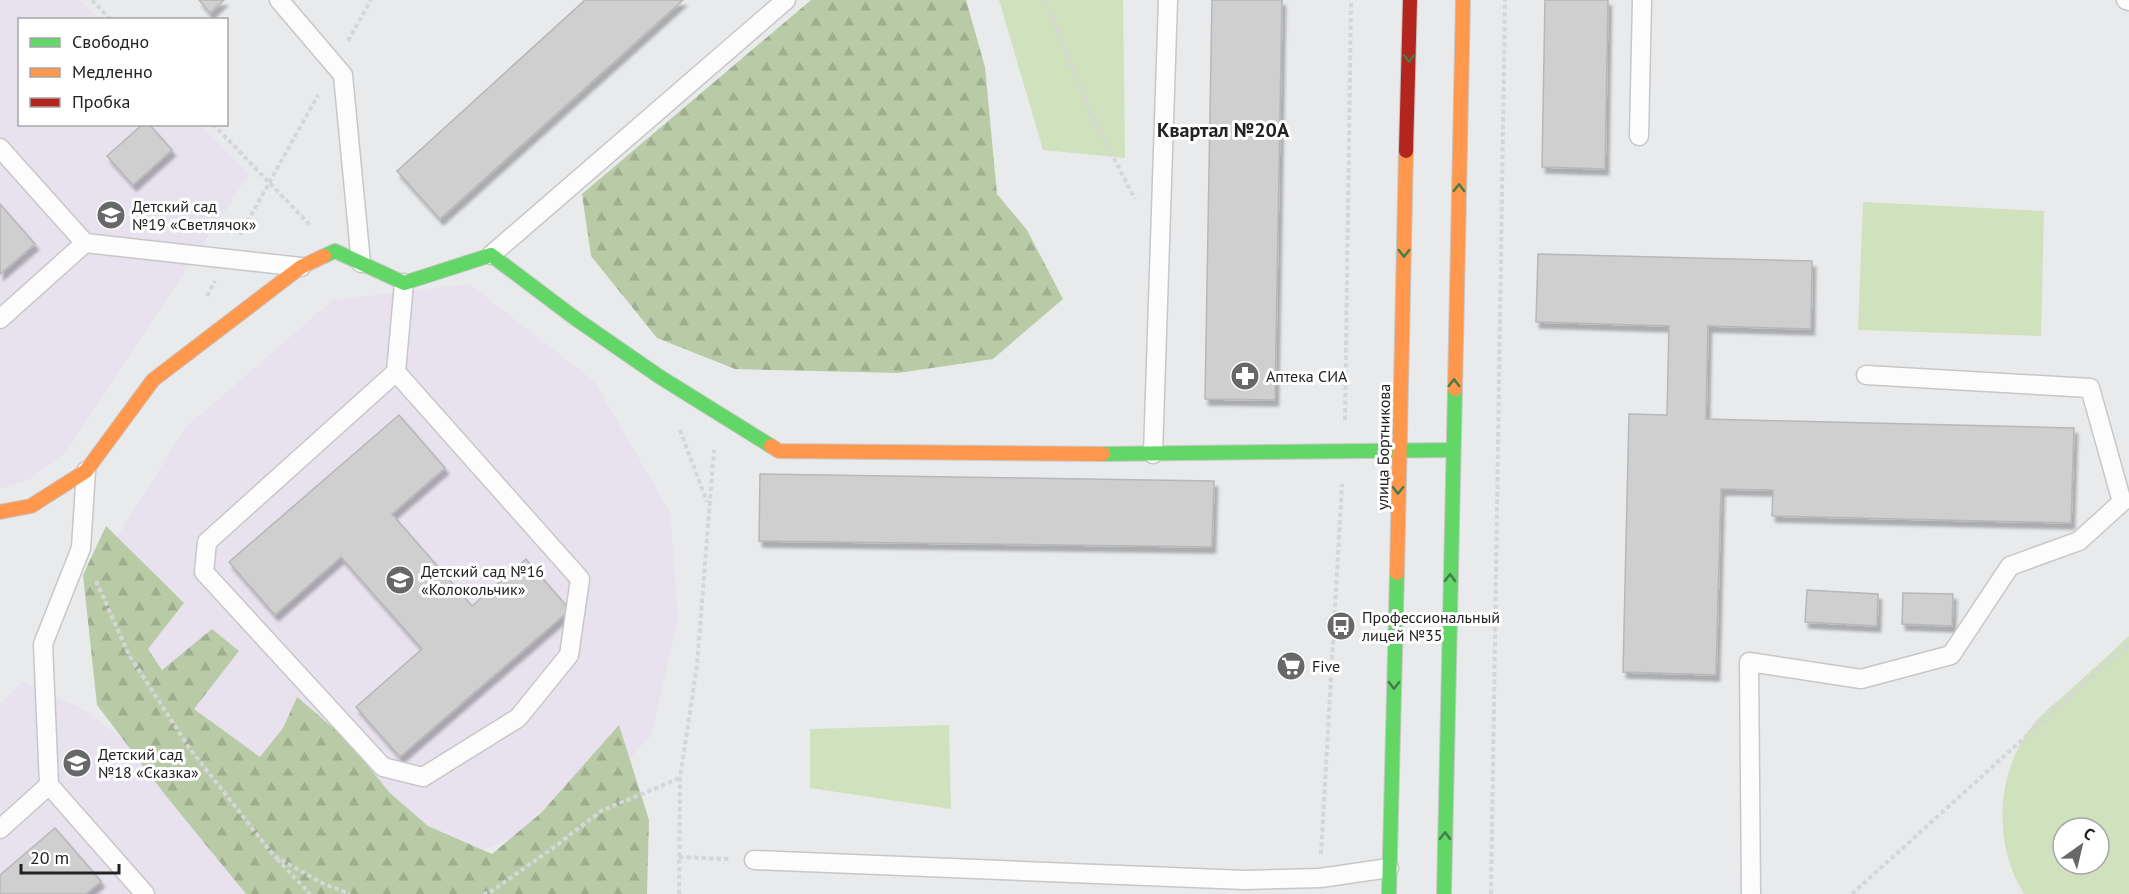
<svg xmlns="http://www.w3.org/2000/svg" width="2129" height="894" font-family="'PT Sans',sans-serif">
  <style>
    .education { fill: #e8e2ee }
    .forest { fill: url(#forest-firs) }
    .park { fill: #d0e1be; fill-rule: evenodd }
    .building { fill: #cfcfd0; stroke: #b6b7b8; stroke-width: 1.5; filter: url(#shadow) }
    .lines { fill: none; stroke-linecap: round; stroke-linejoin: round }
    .lane-casing { stroke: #c7c7c8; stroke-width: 21 }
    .fast-casing { stroke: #c7c7c8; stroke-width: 16 }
    .slow-casing { stroke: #c7c7c8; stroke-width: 16 }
    .jam-casing { stroke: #c7c7c8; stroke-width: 16 }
    .path { stroke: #d5d6d7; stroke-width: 4; stroke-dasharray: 4.5 3; stroke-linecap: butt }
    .lane { stroke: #fcfcfc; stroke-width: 18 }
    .fast { stroke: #63d668; stroke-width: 14 }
    .slow { stroke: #ff974d; stroke-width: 14 }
    .jam { stroke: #b3261e; stroke-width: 14 }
    .oneway { stroke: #427c46 }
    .labels { text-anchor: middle; stroke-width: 6; stroke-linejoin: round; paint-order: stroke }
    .poi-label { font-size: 16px; fill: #212223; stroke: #fff; text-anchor: start }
    .street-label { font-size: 16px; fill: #212223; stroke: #fff }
    .quarter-label { font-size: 20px; font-weight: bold; fill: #212223; stroke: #fff }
  </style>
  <defs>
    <pattern id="forest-firs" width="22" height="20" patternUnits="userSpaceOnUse" patternTransform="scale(1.5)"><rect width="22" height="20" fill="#b9cba6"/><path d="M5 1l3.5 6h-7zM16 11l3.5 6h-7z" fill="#9fae8f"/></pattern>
    <filter id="shadow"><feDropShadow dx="3.5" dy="6" stdDeviation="1.5" flood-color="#0004"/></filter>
  </defs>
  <rect width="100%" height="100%" fill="#e9eaec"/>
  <g class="education">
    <path d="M0,0H80L99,19L20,20V124L201,125L249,174L66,452L30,479L0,489Z"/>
    <path d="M469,284L594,381L670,512L678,619L651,736L578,810L406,882L307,836L144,657L114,542L186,427L333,300Z"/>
    <path d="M23,681L88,712L220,815L294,894H0V704Z"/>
  </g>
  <g class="forest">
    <path d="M811,0H966L985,67L997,194L1027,230L1063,299L993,359L898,373L735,369L657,338L591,256L582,194Z"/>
    <path d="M106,526L184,603L148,649L162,670L212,629L239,651L194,709L260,757L283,728L297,697L345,738L390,793L428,826L492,854L541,813L619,725L649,820L647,894H246L166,796L97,705L83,575Z"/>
  </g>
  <g class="park">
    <path d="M999,0H1123L1125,158L1043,150Z"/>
    <path d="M1863,202L2044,211L2041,336L1858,330Z"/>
    <path d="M2129,636V894H2024C1991,841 1996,766 2038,719C2047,709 2058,701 2068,692C2088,673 2109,655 2129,636ZM2063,828H2099V864H2063Z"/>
    <path d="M949,725L951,809L810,788V729Z"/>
  </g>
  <g class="building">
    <path d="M199,0H224L210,13Z"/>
    <path d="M585,0H683L440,219L397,171Z"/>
    <path d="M1212,0H1282L1275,400L1205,399Z"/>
    <path d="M1545,0H1608L1605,169L1542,167Z"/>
    <path d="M143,124H149L172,150L133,185L107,156Z"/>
    <path d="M0,204L35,244L0,274Z"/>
    <path d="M1538,254L1812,261L1811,329L1708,326L1706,419L2074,428L2071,523L1772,516L1773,490L1721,489L1716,675L1623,672L1629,414L1667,415L1669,326L1536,322Z"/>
    <path d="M399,415L445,468L392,514L472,606L526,559L570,610L400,757L356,707L422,649L341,557L275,615L229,562Z"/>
    <path d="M760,474L1214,481L1212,547L759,541Z"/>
    <path d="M1807,590L1878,594L1877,626L1805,622Z"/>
    <path d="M1903,593L1953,594L1952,626L1902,624Z"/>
    <path d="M55,828L101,881L86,894H0V875Z"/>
  </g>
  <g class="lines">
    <g class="lane-casing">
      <g id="lane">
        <path d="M279,0L343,75L361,263"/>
        <path d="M2126,0L2129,1"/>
        <path d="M1639,136L1642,0"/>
        <path d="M0,148L85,243L301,267"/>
        <path d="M491,255L786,0"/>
        <path d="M0,319L85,243"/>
        <path d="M396,372L580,579L569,655L518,718L423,777L383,767L204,572L207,542L396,372L404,283"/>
        <path d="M1153,454L1168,0"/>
        <path d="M86,471L81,548L43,644L49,785L145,894"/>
        <path d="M0,829L49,785"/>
        <path d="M754,860L1245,880L1320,878L1389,868"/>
        <path d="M1751,894L1749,662L1861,679L1951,655L2010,566L2079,541L2122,502L2090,388L1866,375"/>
      </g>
    </g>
    <g class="fast-casing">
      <g id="fast">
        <path d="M324,256L335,251L404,283L491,255L576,319L660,377L771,446"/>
        <path d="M1103,454L1453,450"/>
        <path d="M1389,894L1397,573"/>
        <path d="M1444,894L1455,389"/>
      </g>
    </g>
    <g class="slow-casing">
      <g id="slow">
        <path d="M1455,389L1463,0"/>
        <path d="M771,446L779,451L1103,454"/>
        <path d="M0,512L31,506L86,471L153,380L301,267L324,256"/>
        <path d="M1397,573L1406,151"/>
      </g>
    </g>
    <g class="jam-casing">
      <path id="jam" d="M1406,151L1410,0"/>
    </g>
    <g class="path">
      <path d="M92,0L111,20"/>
      <path d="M1045,0L1093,118L1135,199"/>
      <path d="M348,41L371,0"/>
      <path d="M213,124L310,225"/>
      <path d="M240,235L318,95"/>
      <path d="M207,296L215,281"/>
      <path d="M1345,420L1351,0"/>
      <path d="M680,430L707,502"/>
      <path d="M96,581L129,655L190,749L274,856L322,883L350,894"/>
      <path d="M1321,854L1342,484"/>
      <path d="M679,857L729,859"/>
      <path d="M277,859L310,894"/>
      <path d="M483,894L489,893L553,848L601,811L680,778"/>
      <path d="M679,894L680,778L697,665L714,450"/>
      <path d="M1491,894L1505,0"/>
      <path d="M1852,894L2129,643"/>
    </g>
    <use href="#lane" class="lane"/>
    <use href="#fast" class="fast"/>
    <use href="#slow" class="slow"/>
    <use href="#jam" class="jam"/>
  </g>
  <defs><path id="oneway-chevron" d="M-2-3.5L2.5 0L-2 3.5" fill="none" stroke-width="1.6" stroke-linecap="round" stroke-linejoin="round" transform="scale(1.5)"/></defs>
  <g class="oneway">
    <use href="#oneway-chevron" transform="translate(1409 58) rotate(91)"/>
    <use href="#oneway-chevron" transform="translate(1459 188) rotate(-89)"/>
    <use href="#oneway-chevron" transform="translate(1404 253) rotate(91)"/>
    <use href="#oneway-chevron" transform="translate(1454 383) rotate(-89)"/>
    <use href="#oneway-chevron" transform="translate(1398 490) rotate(91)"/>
    <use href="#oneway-chevron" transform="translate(1450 578) rotate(-89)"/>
    <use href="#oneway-chevron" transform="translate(1394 685) rotate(91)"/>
    <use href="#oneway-chevron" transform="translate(1445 836) rotate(-89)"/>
  </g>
  <defs>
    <g id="school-disc" transform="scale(1.5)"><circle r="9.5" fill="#676869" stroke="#fff"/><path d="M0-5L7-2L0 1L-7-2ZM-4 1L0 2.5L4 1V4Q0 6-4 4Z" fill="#fff"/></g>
    <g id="pharmacy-disc" transform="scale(1.5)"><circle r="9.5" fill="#676869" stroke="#fff"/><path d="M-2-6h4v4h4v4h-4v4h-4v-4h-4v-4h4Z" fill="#fff"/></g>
    <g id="bus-disc" transform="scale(1.5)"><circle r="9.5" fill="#676869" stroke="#fff"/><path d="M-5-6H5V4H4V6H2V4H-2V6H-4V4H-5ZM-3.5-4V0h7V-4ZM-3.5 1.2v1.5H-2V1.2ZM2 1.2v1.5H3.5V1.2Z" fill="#fff"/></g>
    <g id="supermarket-disc" transform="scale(1.5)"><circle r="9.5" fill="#676869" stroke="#fff"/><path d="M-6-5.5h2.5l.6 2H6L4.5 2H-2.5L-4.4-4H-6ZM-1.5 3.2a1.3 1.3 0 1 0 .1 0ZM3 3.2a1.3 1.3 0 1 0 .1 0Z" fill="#fff"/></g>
  </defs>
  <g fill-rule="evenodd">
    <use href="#school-disc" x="111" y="215"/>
    <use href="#pharmacy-disc" x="1245" y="376"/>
    <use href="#school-disc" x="400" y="580"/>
    <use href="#bus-disc" x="1341" y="626"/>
    <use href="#supermarket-disc" x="1291" y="666"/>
    <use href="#school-disc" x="77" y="763"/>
  </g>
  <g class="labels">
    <g class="poi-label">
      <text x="132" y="212">Детский сад<tspan x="132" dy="18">№19 «Светлячок»</tspan></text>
      <text x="1266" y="382">Аптека СИА</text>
      <text x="421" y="577">Детский сад №16<tspan x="421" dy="18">«Колокольчик»</tspan></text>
      <text x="1362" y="623">Профессиональный<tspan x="1362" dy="18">лицей №35</tspan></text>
      <text x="1312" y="672">Five</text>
      <text x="98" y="760">Детский сад<tspan x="98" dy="18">№18 «Сказка»</tspan></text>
    </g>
    <g class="street-label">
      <text transform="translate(1383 447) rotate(-89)" y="6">улица Бортникова</text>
    </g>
    <g class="quarter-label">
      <text x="1223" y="137">Квартал №20А</text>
    </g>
  </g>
  <rect x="18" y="18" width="210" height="108" fill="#ffffff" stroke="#a6a7a7" stroke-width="1.5"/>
  <rect x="30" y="38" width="30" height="9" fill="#63d668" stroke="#a6a7a7" stroke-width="1.5"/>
  <text x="72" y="48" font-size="18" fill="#212223">Свободно</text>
  <rect x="30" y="68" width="30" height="9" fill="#ff974d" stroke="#a6a7a7" stroke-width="1.5"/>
  <text x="72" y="78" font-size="18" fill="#212223">Медленно</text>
  <rect x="30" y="98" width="30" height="9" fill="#b3261e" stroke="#a6a7a7" stroke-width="1.5"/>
  <text x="72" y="108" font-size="18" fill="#212223">Пробка</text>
  <g transform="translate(2081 846) rotate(34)"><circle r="28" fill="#ffffff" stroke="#a6a7a7" stroke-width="1.5"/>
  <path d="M0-4.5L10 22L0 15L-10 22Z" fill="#676869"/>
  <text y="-9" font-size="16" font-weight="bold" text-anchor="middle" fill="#212223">С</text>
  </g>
  <path d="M21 864v9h98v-9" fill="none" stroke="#212223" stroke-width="3"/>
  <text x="30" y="864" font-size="18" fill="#212223" stroke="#ffffff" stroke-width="4.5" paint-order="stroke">20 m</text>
</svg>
